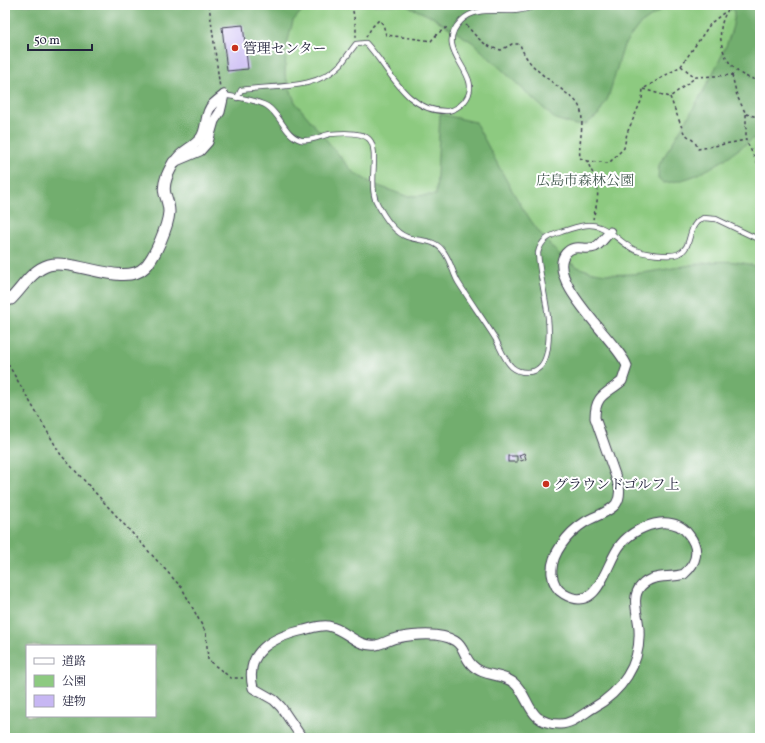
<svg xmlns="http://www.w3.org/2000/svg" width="765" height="743" font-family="Vollkorn,'Noto Serif JP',serif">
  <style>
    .green { fill: #8dca80; stroke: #58765e }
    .forest { fill: #72ae6e; stroke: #4a6854; fill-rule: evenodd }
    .building { fill: #c7b7f3 }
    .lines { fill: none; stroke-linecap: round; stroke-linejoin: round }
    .service-casing { stroke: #424154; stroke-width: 6 }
    .minor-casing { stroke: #424154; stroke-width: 11 }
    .tertiary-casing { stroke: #424154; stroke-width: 13 }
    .path { stroke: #424154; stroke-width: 1.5; stroke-dasharray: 3 3; stroke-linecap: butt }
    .service { stroke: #fff; stroke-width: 4.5 }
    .minor { stroke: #fff; stroke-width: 9 }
    .tertiary { stroke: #fff; stroke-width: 11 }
    .poi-dot { fill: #c8321e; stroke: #fff; stroke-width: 1.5 }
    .labels { text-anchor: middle; stroke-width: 4; stroke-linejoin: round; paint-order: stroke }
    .poi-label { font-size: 14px; fill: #22223b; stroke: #fff; text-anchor: start }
    .park-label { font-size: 14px; fill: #475d53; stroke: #fff }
  </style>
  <rect width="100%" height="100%" fill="#fff"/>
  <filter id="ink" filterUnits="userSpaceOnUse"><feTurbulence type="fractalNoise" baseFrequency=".025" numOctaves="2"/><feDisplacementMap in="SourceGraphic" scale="8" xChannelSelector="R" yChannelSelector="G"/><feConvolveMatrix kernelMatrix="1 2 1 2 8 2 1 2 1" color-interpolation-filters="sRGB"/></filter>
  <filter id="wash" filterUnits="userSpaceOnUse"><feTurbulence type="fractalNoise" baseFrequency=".012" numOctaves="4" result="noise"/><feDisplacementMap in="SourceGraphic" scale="16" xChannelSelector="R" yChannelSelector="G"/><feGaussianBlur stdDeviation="0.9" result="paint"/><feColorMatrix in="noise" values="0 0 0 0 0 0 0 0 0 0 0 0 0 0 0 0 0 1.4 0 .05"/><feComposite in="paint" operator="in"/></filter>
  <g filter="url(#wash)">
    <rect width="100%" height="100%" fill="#f6f1e2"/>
    <path class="green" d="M155,5H760V380L727,526L98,738L155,716L175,620Z"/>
    <g class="forest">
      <path d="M5,5H307L293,21L286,48L285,75L295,102L353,172L373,184L406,196L436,195L440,114L475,122C498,162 538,254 583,269C612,279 644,273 673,268C703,263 731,256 760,268V738H5ZM27,646H155V716H27Z"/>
      <path d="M405,5H668L639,25L624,45L608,98L598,115L586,124L575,125L555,119L472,42L432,17Z"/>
      <path d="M730,5H760V131L754,138C725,159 700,180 664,183L658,178L659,165C676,136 738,42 734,13C734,11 731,7 730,5Z"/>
    </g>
    <g id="blocks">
      <g class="building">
        <path d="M243,25L248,69L227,71L222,27Z"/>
        <path d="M524,453L526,459L521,461L519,455Z"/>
        <rect x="508" y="456" width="9" height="6"/>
      </g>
    </g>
  </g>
  <g filter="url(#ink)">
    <use href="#blocks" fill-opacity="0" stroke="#424154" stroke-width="1"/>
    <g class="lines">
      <g class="service-casing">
        <g id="service">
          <path d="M224,95C238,98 255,99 267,106C281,115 285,136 301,140C311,142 320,136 330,134C340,133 361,131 369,139C380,150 368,184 376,201C382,213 393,232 407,237C421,242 434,238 444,252C451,262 453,273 458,282C470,301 483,319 495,338C500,347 504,360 512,367C518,372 526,373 534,371C544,367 547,356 548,346C552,314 540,284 538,253C541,240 549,236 561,232C573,228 587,222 600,227C612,231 621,243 633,249C641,254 669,257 678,254C692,248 687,233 696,223C697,221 701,220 703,218L716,219L760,240"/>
          <path d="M237,98L241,90C274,85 316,91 341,64C346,58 351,50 356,44L366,43C390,69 406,113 448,111C455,110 459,107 464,102C488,74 430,52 461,21C480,1 511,19 536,5"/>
        </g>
      </g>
      <g class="minor-casing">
        <g id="minor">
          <path d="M174,162L200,151L208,142L214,121L220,112L224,95"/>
          <path d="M174,162C183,148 192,149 201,137C207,128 204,114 212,105C215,102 220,98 224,95"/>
          <path d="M302,738L281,707L274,700L253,688C244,651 273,637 304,630C312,628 320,625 328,626C346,629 355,647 376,645C383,644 390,639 397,638C413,635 440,632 455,641C465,647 464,658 472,665C483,677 502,673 514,683C531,697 526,724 560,724C572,724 583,714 593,708C621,692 641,665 639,630C639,617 630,597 641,586C653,573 669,579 684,574C697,563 700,549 689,535C682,525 672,522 660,523C645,525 630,533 621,544C605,563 599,615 564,594C557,590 553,582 552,574C550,554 569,532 585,522C594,516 609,513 616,504C620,498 620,492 619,486L595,418C595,394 607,394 622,381L627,366C619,343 543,279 566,253C574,243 585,251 595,247C601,244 605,237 610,232"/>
        </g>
      </g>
      <g class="tertiary-casing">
        <path id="tertiary" d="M5,300L11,299C23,287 32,270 49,265C72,258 125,288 145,267C155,257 168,226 169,212C169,205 167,200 165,194C162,183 169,171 174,162"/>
      </g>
      <g class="path">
        <path d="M209,5L220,88"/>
        <path d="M352,5L356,29V38"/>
        <path d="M732,5C708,30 724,78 760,80"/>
        <path d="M466,25C477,37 484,47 501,50L512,44H520C527,67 548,78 566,93C570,96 576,100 579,106C586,120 578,143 580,158L587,161C590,168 594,175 596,181C600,194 596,207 593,219"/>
        <path d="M366,37L372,27L379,20L383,24L386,35L425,40L431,41L437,34L449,26"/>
        <path d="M681,66L695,77"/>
        <path d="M732,75L737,96L746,114V140L758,165"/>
        <path d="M643,89L670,97L696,77L732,75L736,71"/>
        <path d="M670,97L684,133L695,142L698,149L746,140"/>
        <path d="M746,114L758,117L760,119"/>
        <path d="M587,161L609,163L624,148L627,133L642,99L643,89L681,66L711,23L726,11"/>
        <path d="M5,359L61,455L182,588L206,633L208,660L231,678H243"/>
      </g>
      <use href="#service" class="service"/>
      <use href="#minor" class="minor"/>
      <use href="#tertiary" class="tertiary"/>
    </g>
  </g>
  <g class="poi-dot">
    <circle cx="235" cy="48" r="4"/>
    <circle cx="546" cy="484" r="4"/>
  </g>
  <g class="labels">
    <g class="poi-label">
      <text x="243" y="53">管理センター</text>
      <text x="554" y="489">グラウンドゴルフ上</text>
    </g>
    <g class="park-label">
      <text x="585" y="185">広島市森林公園</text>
    </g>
  </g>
  <rect width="765" height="743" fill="none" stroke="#fff" stroke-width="20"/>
  <rect x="26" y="645" width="130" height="72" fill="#ffffff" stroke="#a7a7b1"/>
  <rect x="34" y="658" width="20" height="6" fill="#ffffff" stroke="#a7a7b1"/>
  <text x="62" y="665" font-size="12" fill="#22223b">道路</text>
  <rect x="34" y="675" width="20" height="12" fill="#8dca80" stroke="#a7a7b1"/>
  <text x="62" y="685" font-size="12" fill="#22223b">公園</text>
  <rect x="34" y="695" width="20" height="12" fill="#c7b7f3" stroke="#a7a7b1"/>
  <text x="62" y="705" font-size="12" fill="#22223b">建物</text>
  <path d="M28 44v6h64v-6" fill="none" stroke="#22223b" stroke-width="2"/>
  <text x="34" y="44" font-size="12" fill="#22223b" stroke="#ffffff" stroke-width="3" paint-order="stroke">50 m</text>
</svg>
